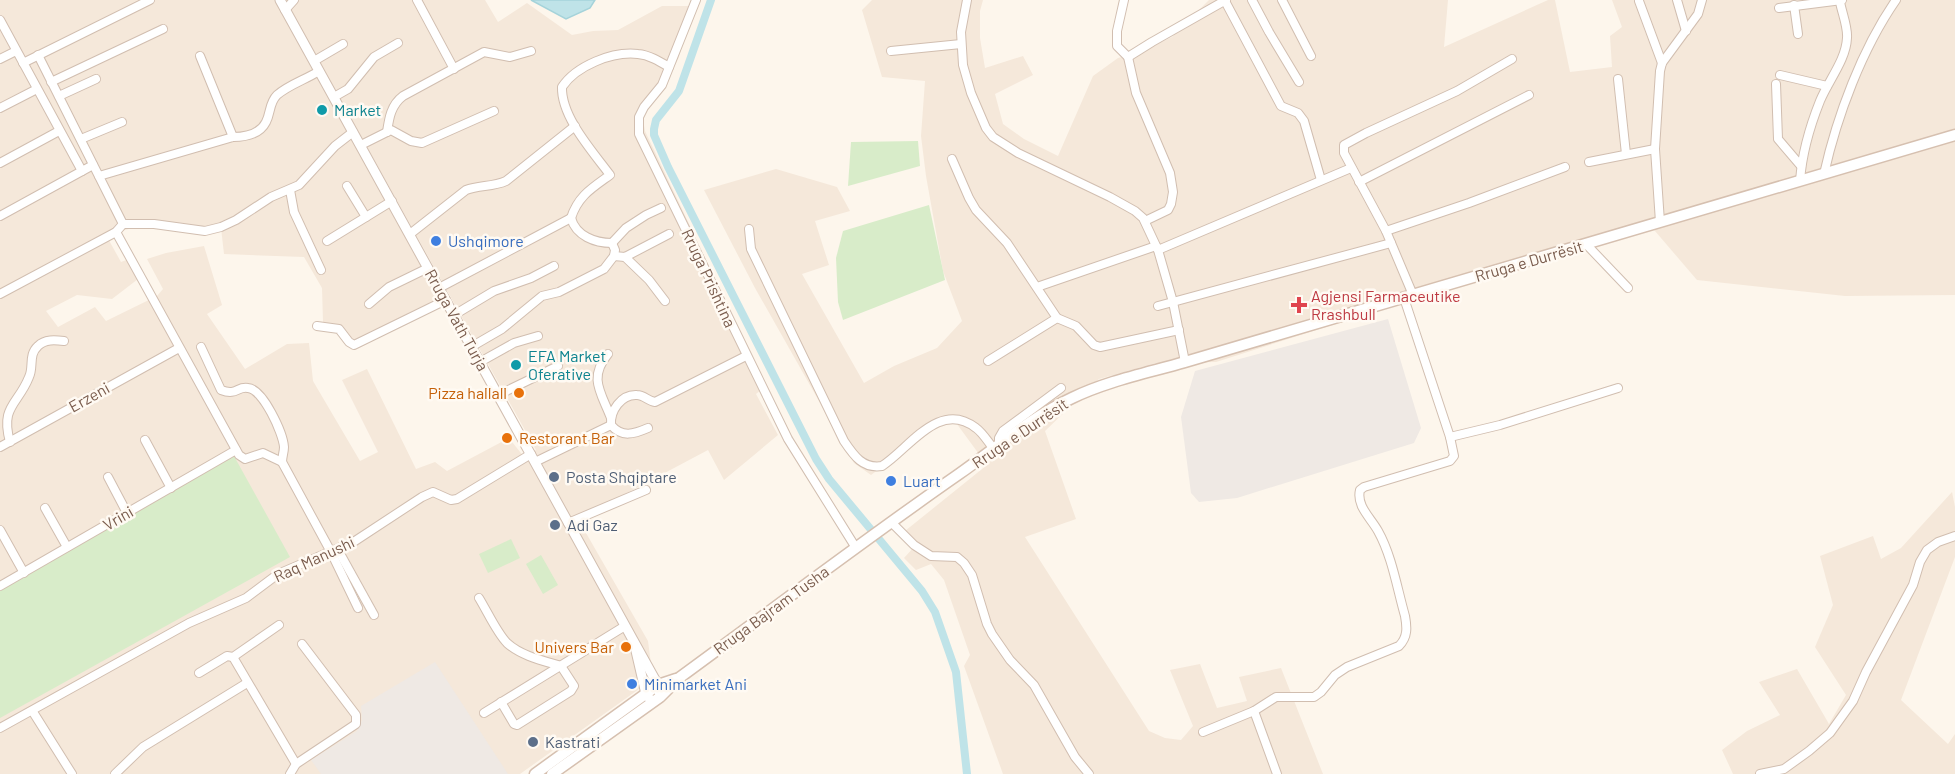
<svg xmlns="http://www.w3.org/2000/svg" width="1955" height="774" font-family="Barlow,sans-serif">
  <style>
    .residential { fill: #f5e8da }
    .industrial { fill: #efe9e4 }
    .green { fill: #d8ecc9 }
    .water { fill: #bfe3e8; stroke: #a5d3da; stroke-width: 1.5 }
    .lines { fill: none; stroke-linecap: round; stroke-linejoin: round }
    .canal { stroke: #bfe3e8; stroke-width: 8 }
    .minor-casing { stroke: #d1beb0; stroke-width: 10 }
    .tertiary-casing { stroke: #d1beb0; stroke-width: 11 }
    .secondary-casing { stroke: #d6c0b0; stroke-width: 13 }
    .minor { stroke: #fff; stroke-width: 8 }
    .tertiary { stroke: #fff; stroke-width: 9 }
    .secondary { stroke: #fff; stroke-width: 10 }
    .culture-dot { fill: #0f9aa8; stroke: #fffaf3; stroke-width: 2 }
    .shop-dot { fill: #3f7fe0; stroke: #fffaf3; stroke-width: 2 }
    .health-dot { fill: #e0444e; stroke: #fffaf3; stroke-width: 2 }
    .food-dot { fill: #e8710a; stroke: #fffaf3; stroke-width: 2 }
    .service-dot { fill: #5c6f8a; stroke: #fffaf3; stroke-width: 2 }
    .labels { text-anchor: middle; stroke-width: 5; stroke-linejoin: round; paint-order: stroke }
    .culture-label { font-size: 16px; fill: #0d838f; stroke: #fffaf3; text-anchor: start }
    .shop-label { font-size: 16px; fill: #366cbe; stroke: #fffaf3; text-anchor: start }
    .street-label { font-size: 16px; fill: #7a5c4d; stroke: #fffaf3 }
    .health-label { font-size: 16px; fill: #be3a42; stroke: #fffaf3; text-anchor: start }
    .food-label { font-size: 16px; fill: #c56008; stroke: #fffaf3; text-anchor: end }
    .service-label { font-size: 16px; fill: #4e5e75; stroke: #fffaf3; text-anchor: start }
  </style>
  <rect width="100%" height="100%" fill="#fdf6ec"/>
  <g class="residential">
    <path d="M0,0H281L441,304L364,339L349,341L323,322L322,288L304,257L224,254L221,228L144,225L106,235L121,262L132,258L142,276L112,299L77,295L46,311L58,327L95,307L106,321L157,296L163,289L147,259L166,253L204,246L222,305L207,314L245,369L287,344L309,343L313,381L360,461L378,452L342,380L367,369L416,469L435,462L447,471L509,438L524,457L536,450L285,0H485L498,22L527,3L572,35L593,31L618,30L662,6H691L679,57L663,90L641,108L645,131L766,386L756,394L778,435L724,480L708,450L578,519L648,641L653,679L520,774H0Z"/>
    <path d="M872,0H983L980,11V38L985,68L1023,56L1033,75L995,94L1003,124L1024,139L1058,156L1093,76L1118,58L1143,51L1172,37L1209,0H1448L1444,47L1548,0H1555L1570,72L1612,67L1610,36L1622,27L1612,0H1955V295L1845,296L1697,280L1649,224L1216,362L1156,363L1099,379L1045,431L1076,519L1025,537L1149,731L1165,738L1181,740L1193,726L1170,670L1200,664L1217,708L1247,701L1239,677L1281,668L1323,774H1003L964,666L970,655L944,580L931,564L916,570L904,558L914,547L905,531L987,465L951,416L871,475L854,463L755,288L704,190L776,169L837,187L850,211L815,221L829,265L802,274L864,383L894,366L937,348L962,321L943,271L926,176L921,136L925,81L882,77L862,10Z"/>
    <path d="M1952,492L1955,507V557L1901,700L1948,744L1955,734V774H1733L1722,750L1747,731L1780,715L1759,682L1797,669L1829,724L1846,695L1815,647L1833,605L1820,556L1873,536L1881,559L1901,548Z"/>
  </g>
  <g class="industrial">
    <path d="M1388,319L1421,428L1414,443L1237,498L1199,502L1191,493L1181,417L1195,371Z"/>
    <path d="M435,662L508,774H321L311,760L357,731L362,720L361,706Z"/>
  </g>
  <g class="green">
    <path d="M918,141L920,166L848,186L851,142Z"/>
    <path d="M929,205L945,280L843,320L838,302L836,258L843,231Z"/>
    <path d="M234,456L290,557L0,718V591Z"/>
    <path d="M511,539L520,558L488,573L479,554Z"/>
    <path d="M541,555L558,585L543,594L526,564Z"/>
  </g>
  <path class="water" d="M531,0H595L590,8L566,19Z"/>
  <g class="lines">
    <path class="canal" d="M711,0L679,91L656,120L654,129V135L668,167L816,459L829,479L922,591L935,612L956,672L967,774"/>
    <g class="minor-casing">
      <g id="minor">
        <path d="M417,0L454,69"/>
        <path d="M696,0L662,85L644,107L639,117V134L788,439L856,548"/>
        <path d="M967,0L961,32L963,65L971,93L986,128L993,137L1018,153L1110,197L1135,211L1143,218L1158,250L1173,302L1185,362"/>
        <path d="M1124,0L1117,31V46L1128,57L1136,93L1170,173L1173,192L1171,204L1168,210L1145,221"/>
        <path d="M1252,0L1269,32L1299,82"/>
        <path d="M1282,0L1311,56"/>
        <path d="M1677,0L1686,31"/>
        <path d="M1225,1L1281,106L1298,113L1304,121L1321,180"/>
        <path d="M1639,1L1662,63"/>
        <path d="M1794,5L1798,34"/>
        <path d="M1779,8L1842,0"/>
        <path d="M285,10L294,0"/>
        <path d="M0,20L82,171"/>
        <path d="M891,51L961,44"/>
        <path d="M38,55L123,224"/>
        <path d="M200,56L233,137"/>
        <path d="M1128,57L1152,42L1226,0"/>
        <path d="M0,59L16,51"/>
        <path d="M314,61L343,44"/>
        <path d="M23,63L150,0"/>
        <path d="M1780,75L1827,86"/>
        <path d="M1618,79L1626,154"/>
        <path d="M51,82L163,29"/>
        <path d="M1776,84L1778,139L1801,166"/>
        <path d="M59,96L96,79"/>
        <path d="M334,97L348,89L374,57L398,43"/>
        <path d="M0,108L37,89"/>
        <path d="M387,132C389,118 391,105 403,96L484,52L510,57L531,51"/>
        <path d="M81,139L122,122"/>
        <path d="M361,145L391,130L411,141L422,143L494,111"/>
        <path d="M952,159L969,198L976,210L1007,243L1057,318L1076,326L1094,345L1100,347L1179,330"/>
        <path d="M1589,162L1655,149"/>
        <path d="M0,163L59,131"/>
        <path d="M1824,174C1837,116 1862,49 1896,0"/>
        <path d="M99,176L233,137C246,137 260,134 266,122C271,112 269,103 277,95C290,84 305,80 319,71"/>
        <path d="M1800,181C1802,154 1810,126 1820,101C1828,81 1846,60 1847,38C1848,27 1842,13 1840,2"/>
        <path d="M1359,182L1529,95"/>
        <path d="M347,186L366,217"/>
        <path d="M290,190L294,212L321,270"/>
        <path d="M0,216L93,165"/>
        <path d="M571,218C578,196 592,188 610,175C593,152 561,117 562,87C576,66 612,51 638,54C649,55 659,61 669,67"/>
        <path d="M571,218C576,236 595,243 612,243L626,228L646,215L661,208"/>
        <path d="M1660,222L1655,149L1660,71L1662,63L1698,14L1702,0"/>
        <path d="M749,229L751,249L844,441C854,456 863,469 882,466C909,449 939,399 976,428C983,433 988,442 994,449"/>
        <path d="M1386,231L1469,203L1565,167"/>
        <path d="M116,232L239,455L245,459L263,453L282,462"/>
        <path d="M410,234L466,190C479,185 493,187 506,181L575,126"/>
        <path d="M327,241L392,201"/>
        <path d="M1586,244L1628,288"/>
        <path d="M1158,250L1351,168"/>
        <path d="M614,256L625,257L669,234"/>
        <path d="M625,257L649,280L665,301"/>
        <path d="M1037,287L1156,246"/>
        <path d="M439,288L571,218"/>
        <path d="M0,294L116,232L123,224H154L205,231L221,227L236,220L271,197L299,185L335,146L353,132"/>
        <path d="M1413,295L1386,231L1344,153V145L1366,133L1457,91L1512,59"/>
        <path d="M369,304L389,287L428,268"/>
        <path d="M1158,306L1391,243"/>
        <path d="M454,315L494,291L531,278L554,266"/>
        <path d="M317,326L339,329L349,342L354,345L446,300"/>
        <path d="M201,347L221,390C237,396 237,386 248,388C263,389 283,433 284,447C284,452 282,457 282,462L331,552L358,608"/>
        <path d="M471,347L502,329L542,296L559,292L604,269L614,256L615,250L612,243"/>
        <path d="M608,354C588,378 601,392 611,418"/>
        <path d="M988,361L1057,318"/>
        <path d="M480,362L514,343L538,336"/>
        <path d="M498,395L558,366"/>
        <path d="M648,428C634,434 622,438 611,425C610,411 621,394 637,395C644,395 648,401 655,402L746,356"/>
        <path d="M1450,437L1500,425L1618,388"/>
        <path d="M145,440L171,488"/>
        <path d="M10,442C0,406 18,405 29,377C34,367 28,355 38,346C45,339 55,340 64,341"/>
        <path d="M999,445V438L1003,431L1061,388"/>
        <path d="M0,447L179,348"/>
        <path d="M535,462L611,425"/>
        <path d="M108,477L127,513"/>
        <path d="M45,508L67,547"/>
        <path d="M891,522L914,545L931,556L957,557L964,563L972,575L987,624L992,634L1010,660L1034,685L1075,757L1089,774"/>
        <path d="M568,523L646,490"/>
        <path d="M0,530L24,573"/>
        <path d="M338,550L374,615"/>
        <path d="M0,586L236,450"/>
        <path d="M479,598C487,611 497,633 507,643C521,656 544,661 561,666L574,686L571,691L517,725L514,724L501,702"/>
        <path d="M233,657L296,764"/>
        <path d="M199,673L227,656L233,657L279,625"/>
        <path d="M1254,711L1277,774"/>
        <path d="M33,712L72,774"/>
        <path d="M484,713L625,626"/>
        <path d="M0,728L189,623L246,598L278,574L355,541L422,497L433,492L451,500L457,499L531,454"/>
        <path d="M1203,732L1254,711L1276,697H1314L1321,692L1335,675L1347,667L1399,646C1408,637 1407,627 1405,616C1397,588 1392,556 1378,531C1371,518 1356,506 1360,490L1364,487L1450,461L1454,456L1450,437L1404,298"/>
        <path d="M115,774L143,747L247,683"/>
        <path d="M290,774L296,764L356,724V715L302,644"/>
        <path d="M1760,774L1784,769L1809,751L1830,733L1853,701L1866,672L1913,585L1920,562L1927,550L1938,542L1955,536"/>
      </g>
    </g>
    <g class="tertiary-casing">
      <g id="tertiary">
        <path d="M280,0L633,640L658,685L659,692"/>
        <path d="M636,651L646,694L649,698"/>
      </g>
    </g>
    <g class="secondary-casing">
      <g id="secondary">
        <path d="M535,774L658,685L676,679"/>
        <path d="M552,774L660,697L679,678C772,610 864,540 959,474C996,448 1031,417 1072,398C1107,381 1147,373 1185,362L1955,135"/>
      </g>
    </g>
    <use href="#minor" class="minor"/>
    <use href="#tertiary" class="tertiary"/>
    <use href="#secondary" class="secondary"/>
  </g>
  <g class="culture-dot">
    <circle cx="322" cy="110" r="6"/>
    <circle cx="516" cy="365" r="6"/>
  </g>
  <g class="shop-dot">
    <circle cx="436" cy="241" r="6"/>
    <circle cx="891" cy="481" r="6"/>
    <circle cx="632" cy="684" r="6"/>
  </g>
  <path class="health-dot" d="M1296 296h6v6h6v6h-6v6h-6v-6h-6v-6h6z"/>
  <g class="food-dot">
    <circle cx="519" cy="393" r="6"/>
    <circle cx="507" cy="438" r="6"/>
    <circle cx="626" cy="647" r="6"/>
  </g>
  <g class="service-dot">
    <circle cx="554" cy="477" r="6"/>
    <circle cx="555" cy="525" r="6"/>
    <circle cx="533" cy="742" r="6"/>
  </g>
  <g class="labels">
    <g class="culture-label">
      <text x="334" y="116">Market</text>
      <text x="528" y="362">EFA Market<tspan x="528" dy="18">Oferative</tspan></text>
    </g>
    <g class="shop-label">
      <text x="448" y="247">Ushqimore</text>
      <text x="903" y="487">Luart</text>
      <text x="644" y="690">Minimarket Ani</text>
    </g>
    <g class="street-label">
      <text transform="translate(1529 261) rotate(-16)" y="6">Rruga e Durrësit</text>
      <text transform="translate(709 278) rotate(65)" y="6">Rruga Prishtina</text>
      <text transform="translate(457 320) rotate(61)" y="6">Rruga Vath Turja</text>
      <text transform="translate(89 397) rotate(-29)" y="6">Erzeni</text>
      <text transform="translate(1020 433) rotate(-34)" y="6">Rruga e Durrësit</text>
      <text transform="translate(118 518) rotate(-30)" y="6">Vrini</text>
      <text transform="translate(314 559) rotate(-25)" y="6">Raq Manushi</text>
      <text transform="translate(771 610) rotate(-36)" y="6">Rruga Bajram Tusha</text>
    </g>
    <g class="health-label">
      <text x="1311" y="302">Agjensi Farmaceutike<tspan x="1311" dy="18">Rrashbull</tspan></text>
    </g>
    <g class="food-label">
      <text x="507" y="399">Pizza hallall</text>
      <text x="519" y="444" text-anchor="start">Restorant Bar</text>
      <text x="614" y="653">Univers Bar</text>
    </g>
    <g class="service-label">
      <text x="566" y="483">Posta Shqiptare</text>
      <text x="567" y="531">Adi Gaz</text>
      <text x="545" y="748">Kastrati</text>
    </g>
  </g>
</svg>
